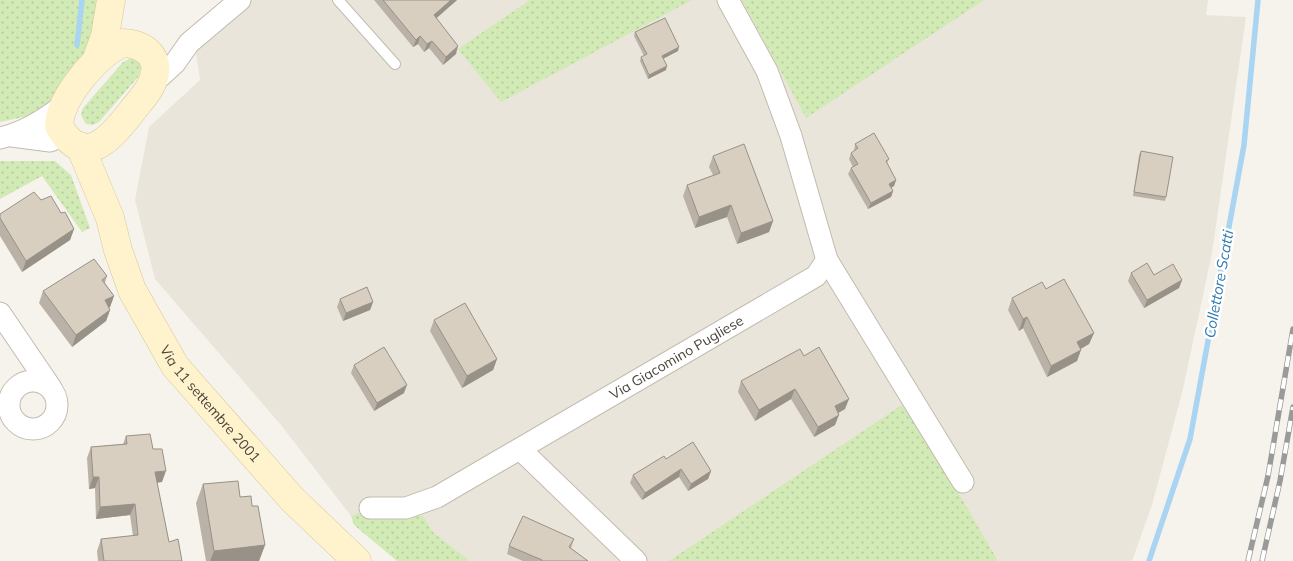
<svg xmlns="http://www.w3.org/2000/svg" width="1293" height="561" font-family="Mulish,sans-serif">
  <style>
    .residential { fill: #eae5da }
    .grass { fill: url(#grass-dots) }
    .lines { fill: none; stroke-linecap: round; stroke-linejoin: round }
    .stream { stroke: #a9d4f2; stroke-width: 5.5 }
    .service-casing { stroke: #c2bbae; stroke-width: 12 }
    .minor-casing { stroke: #c2bbae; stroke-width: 23 }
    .secondary-casing { stroke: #d6c79b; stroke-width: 29 }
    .service { stroke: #fff; stroke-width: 10 }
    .minor { stroke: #fff; stroke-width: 21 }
    .secondary { stroke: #fff3cd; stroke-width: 28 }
    .rail-casing { stroke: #9a9a9a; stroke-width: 5.5 }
    .rail { stroke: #fff; stroke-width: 4; stroke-dasharray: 11; stroke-linecap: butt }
    .wall { fill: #bab2a6 }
    .shaded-wall { fill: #979187 }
    .building { fill: #d8cfc1; stroke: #979187 }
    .labels { text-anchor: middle; stroke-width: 5; stroke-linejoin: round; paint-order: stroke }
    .street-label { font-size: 14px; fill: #4b4439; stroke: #fff }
    .water-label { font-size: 15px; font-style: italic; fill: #2e7ab2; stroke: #fff }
  </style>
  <defs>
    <pattern id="grass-dots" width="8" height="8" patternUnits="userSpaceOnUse" patternTransform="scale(1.25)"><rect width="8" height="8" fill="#d2eab5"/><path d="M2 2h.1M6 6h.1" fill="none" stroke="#b6ca9c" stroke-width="1.8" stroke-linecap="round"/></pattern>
  </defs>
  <rect width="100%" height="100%" fill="#f6f3ec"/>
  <path class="residential" d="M225,0H1208L1206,15L1246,17L1212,253L1183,389L1152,505L1132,561H470L433,532L423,517L389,519L358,513L351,516L281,425L155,279L135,200L149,127L200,80L192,27Z"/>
  <g class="grass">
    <path d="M0,0H97L90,51L57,96L43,109L33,115L0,122Z"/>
    <path d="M530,0H692L501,102L458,49Z"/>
    <path d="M742,0H984L806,118Z"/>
    <path d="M131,58L140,63L141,68L139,76L99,122L93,125L86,124L81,115L83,108L123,62Z"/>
    <path d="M0,161H55L71,175L90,228L82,232L42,176L0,199Z"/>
    <path d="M902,405L955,487L998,561H669Z"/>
    <path d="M358,513L389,519L423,516L433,532L470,561H397L354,525L351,516Z"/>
  </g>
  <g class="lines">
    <g class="stream">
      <path d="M77,45L82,0"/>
      <path d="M1149,561L1190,439L1244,145L1258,0"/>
    </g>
    <g class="service-casing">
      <path id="service" d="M338,0L395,64"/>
    </g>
    <g class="minor-casing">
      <g id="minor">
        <path d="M728,0L767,71L791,136L827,260L963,482"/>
        <path d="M152,84L175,63L189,43L240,0"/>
        <path d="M12,136L50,141L65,135"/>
        <path d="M0,138C23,133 44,120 62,106"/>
        <path d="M0,313L51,388"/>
        <circle cx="33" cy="405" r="24"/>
        <path d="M520,449L636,561"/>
        <path id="s1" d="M370,508H406L437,497L816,276L827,260"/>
      </g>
    </g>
    <g class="secondary-casing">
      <g id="secondary">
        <path d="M123,43C146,44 163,59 152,83C148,93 138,103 132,111C112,137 84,171 59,126C60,97 97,54 123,43Z"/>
        <path d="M96,61L105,36L111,0"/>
        <path id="s2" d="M80,146L110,218L118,250L132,290L175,366L292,499L357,561"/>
      </g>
    </g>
    <use href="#service" class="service"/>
    <use href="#minor" class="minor"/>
    <use href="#secondary" class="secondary"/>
    <g class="rail-casing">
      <g id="rail">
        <path d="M1248,561L1268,476L1293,329"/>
        <path d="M1262,561L1280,481L1293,407"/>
      </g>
    </g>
    <use href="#rail" class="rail"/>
  </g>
  <g class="wall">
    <path d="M374,0H457L436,18L456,54L443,65L429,48L424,52L418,44L413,47Z"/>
    <path d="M635,32L678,51L663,58L666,70L648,79L640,61L641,57L644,56L634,36Z"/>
    <path d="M855,144L889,159L887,163L896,180L894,186L891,188L893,191L891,197L868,209L848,174L851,168L853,167L849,159L851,153L854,151Z"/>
    <path d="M1141,151L1166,197L1165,201L1133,196L1139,155Z"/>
    <path d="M713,156L773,221L769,232L737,244L727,217L695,228L683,196L687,185L713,175L709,167Z"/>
    <path d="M41,200L61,213L74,229L70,240L22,272L0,236V214Z"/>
    <path d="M1131,273L1154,275L1182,280L1179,288L1144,308L1128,281Z"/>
    <path d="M107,276L105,283L114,296L110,307L109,308L110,310L106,321L72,347L39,303L43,291Z"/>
    <path d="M1012,298L1094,333L1089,344L1081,349L1077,361L1047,377L1023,328L1019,331L1008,310Z"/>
    <path d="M340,299L373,302L370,310L343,321L337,307Z"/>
    <path d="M434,320L497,359L493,370L462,388L430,331Z"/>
    <path d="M804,356L845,409L838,413L835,425L814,437L791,399L755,421L738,392L741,381Z"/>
    <path d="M354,365L404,393L374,411L351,373Z"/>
    <path d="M126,436L153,449L162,482L157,483L169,542L182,561H98L97,551L101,539L133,536L130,515L96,519L95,488L89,489L87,458L91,447L123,444Z"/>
    <path d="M666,459L711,471L708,479L688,491L679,477L642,500L630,483L633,475Z"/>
    <path d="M203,484L240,497L252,506L265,545L259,561H206L196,503Z"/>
    <path d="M574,539L571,548L588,561H523L507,554L509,546Z"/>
  </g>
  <g class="shaded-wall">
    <path d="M451,0H457L431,23L434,15Z"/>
    <path d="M420,36L418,44L413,47L416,40Z"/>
    <path d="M432,41L429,48L424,52L427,44Z"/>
    <path d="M458,46L456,54L443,65L446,57Z"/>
    <path d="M679,47L678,51L661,60L662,56Z"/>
    <path d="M667,66L666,70L648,79L649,75Z"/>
    <path d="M896,180L894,186L887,190L889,184Z"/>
    <path d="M893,191L891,197L868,209L871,203Z"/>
    <path d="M731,205L727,217L695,228L699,217Z"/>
    <path d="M773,221L769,232L737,244L741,233Z"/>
    <path d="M74,229L70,240L22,272L26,261Z"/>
    <path d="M1182,280L1179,288L1144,308L1147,300Z"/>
    <path d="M114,296L110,307L101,311L105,300Z"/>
    <path d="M373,302L370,310L343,321L346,313Z"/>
    <path d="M110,310L106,321L72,347L76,335Z"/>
    <path d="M1027,317L1023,328L1019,331L1023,319Z"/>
    <path d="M1094,333L1089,344L1073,353L1077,342Z"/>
    <path d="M1081,350L1077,361L1047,377L1051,366Z"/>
    <path d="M497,359L493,370L462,388L467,376Z"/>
    <path d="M407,385L404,393L374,411L377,403Z"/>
    <path d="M795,389L791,399L755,421L759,410Z"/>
    <path d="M849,399L845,409L831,417L835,406Z"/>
    <path d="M839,415L835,425L814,437L818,427Z"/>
    <path d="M681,469L679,477L642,500L645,493Z"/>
    <path d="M166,471L162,482L151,483L155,472Z"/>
    <path d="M711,471L708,479L688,491L691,484Z"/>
    <path d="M93,477H99L95,488L89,489Z"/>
    <path d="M135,504L130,515L96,519L100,507Z"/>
    <path d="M265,545L259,561H210L214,551Z"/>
  </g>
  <g class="building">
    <path d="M383,0H451L434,15L458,46L446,57L432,41L427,44L420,36L416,40Z"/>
    <path d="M665,18L679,47L662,56L667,66L649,75L641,57L647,54L635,32Z"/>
    <path d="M874,133L889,159L886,161L896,180L889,184L893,191L871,203L851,168L858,164L851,153L858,148L855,144Z"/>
    <path d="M744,144L773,221L741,233L731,205L699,217L687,185L720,173L713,156Z"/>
    <path d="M1141,151L1173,157L1166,197L1134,192Z"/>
    <path d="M34,192L41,200L51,196L61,213L65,212L74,229L26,261L0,218V214Z"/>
    <path d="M94,259L107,276L102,280L114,296L105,300L110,310L76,335L43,291Z"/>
    <path d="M1147,263L1154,275L1173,264L1182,280L1147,300L1131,273Z"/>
    <path d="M1064,279L1094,333L1077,342L1081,350L1051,366L1027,317L1023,319L1012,298L1042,282L1046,289Z"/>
    <path d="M367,287L373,302L346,313L340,299Z"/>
    <path d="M465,303L497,359L467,376L434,320Z"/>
    <path d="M384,347L407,385L377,403L354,365Z"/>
    <path d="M819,347L849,399L835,406L839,415L818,427L795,389L759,410L741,381L800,349L804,356Z"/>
    <path d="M150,434L153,449H162L166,471L155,472L169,542L178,539L182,561H104L101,539L138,535L135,504L100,507L99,477H93L91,447L127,444L126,436Z"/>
    <path d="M693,442L711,471L691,484L681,469L645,493L633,475L664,456L666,459Z"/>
    <path d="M238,481L240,497L251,496L252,506H258L265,545L214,551L203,484Z"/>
    <path d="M523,516L574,539L569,547L588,561H541L542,560L509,546Z"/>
  </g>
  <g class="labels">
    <g class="street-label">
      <text dy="5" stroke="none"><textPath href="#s1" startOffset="346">Via Giacomino Pugliese</textPath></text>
      <text dy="5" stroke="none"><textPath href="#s2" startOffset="292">Via 11 settembre 2001</textPath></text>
    </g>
    <g class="water-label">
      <text transform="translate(1219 284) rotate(-80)" y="5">Collettore Scatti</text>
    </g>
  </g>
</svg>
